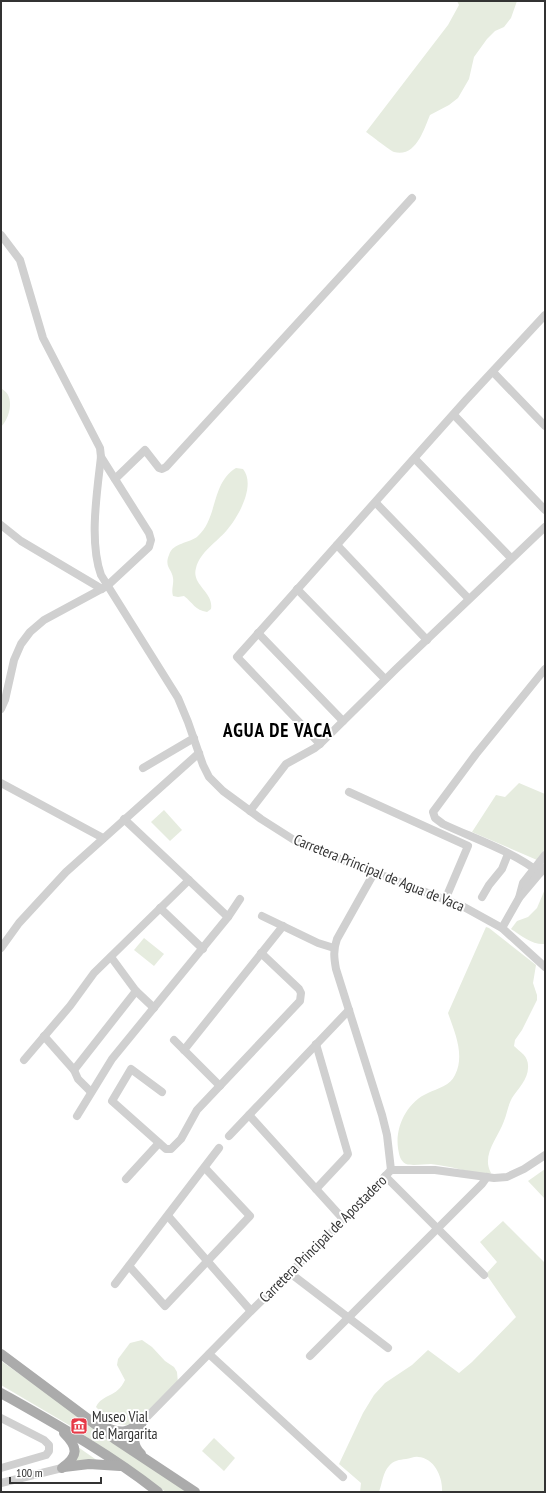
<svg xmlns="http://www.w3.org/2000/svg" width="546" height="1493" font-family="'PT Sans Narrow',sans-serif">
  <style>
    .green { fill: #e6ecdf }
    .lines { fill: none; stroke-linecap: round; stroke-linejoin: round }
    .minor { stroke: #d0d0d0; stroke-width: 8 }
    .major { stroke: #ababab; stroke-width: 10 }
    .labels { text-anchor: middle; stroke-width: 4; stroke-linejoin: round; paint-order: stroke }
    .street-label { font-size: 15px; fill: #333; stroke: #fff }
    .poi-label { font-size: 15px; fill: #333; stroke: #fff; text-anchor: start }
    .district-label { font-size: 19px; font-weight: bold; letter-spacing: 1px; fill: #000; stroke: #fff }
  </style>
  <rect width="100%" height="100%" fill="#fff"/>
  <g class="green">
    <path d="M457,1H517L511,18L504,27L495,31L487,39L474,57L469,79L458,98L449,105L430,115C424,129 416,158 394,152C389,150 372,136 366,132L448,25L459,5Z"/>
    <path d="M1,388C3,390 7,392 8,395C13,405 8,420 1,427Z"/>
    <path d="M236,468L243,469C256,485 239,516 227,530C217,542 200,552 196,568C191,585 214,592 211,609L207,612C195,610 193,603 184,596L178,597L173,596C171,590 174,584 173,578C172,569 164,567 169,555C173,542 189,544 198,536C218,518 211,483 236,468Z"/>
    <path d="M519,783L545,794V849L537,860L472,832L496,795L505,797Z"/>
    <path d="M164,810L182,830L170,841L151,822Z"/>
    <path d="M545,889V944C532,945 522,936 511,929L517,921L528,917L537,908Z"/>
    <path d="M486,927L489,928L536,965L533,983L537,995V1000L522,1030L515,1040L514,1046C521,1053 529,1056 528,1068C528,1079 518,1089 512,1098C508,1105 507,1114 504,1121C498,1138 481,1155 491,1173L488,1176C469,1172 450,1166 431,1164C423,1164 413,1166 406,1164C400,1161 399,1154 398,1148C395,1127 407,1102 428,1093C438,1088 450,1086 455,1075C465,1055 455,1033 448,1013Z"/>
    <path d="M144,938L164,954L154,966L134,950Z"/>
    <path d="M545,1169V1199L528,1181Z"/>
    <path d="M503,1221L545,1263V1492H442C443,1478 435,1458 418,1457C415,1456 410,1459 406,1459C399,1460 394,1460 389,1466C383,1472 382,1484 379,1492H360L361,1483L339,1464L363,1413L374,1395L385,1383L412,1365L428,1350L459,1373L472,1362L516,1317L486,1274L497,1262L480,1242Z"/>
    <path d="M142,1340L152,1347L165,1361L174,1367L177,1372L178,1383L137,1421L127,1425L116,1424L110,1421L96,1407C103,1393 117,1398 125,1380L117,1365L118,1359L130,1343Z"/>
    <path d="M1,1361L188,1492H166L74,1428L1,1385Z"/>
    <path d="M214,1438L235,1458L224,1471L202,1451Z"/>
    <path d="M78,1447L98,1461H75Z"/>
  </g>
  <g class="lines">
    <g class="minor">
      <path d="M1,235L20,260L43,338L100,448L101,457C97,492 89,542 101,575L178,698L188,722L203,765L209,777L223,791L261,819L294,840L322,852L464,907L502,928L545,967"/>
      <path d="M493,372L545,426"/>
      <path d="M454,415L545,510"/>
      <path d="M415,459L511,558"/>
      <path d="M115,479L145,450L159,468L162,469L166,467L412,198"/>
      <path d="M376,503L469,599"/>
      <path d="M1,525L21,541L102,589"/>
      <path d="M337,545L427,640"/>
      <path d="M297,589L385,679"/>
      <path d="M258,633L343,721"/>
      <path d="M1,709L5,700L14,660L21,644L30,632L44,620L107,586L149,547L151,540L149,533L101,457"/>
      <path d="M320,744L237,657L466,400L545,315"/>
      <path d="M143,768L194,738"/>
      <path d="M1,783L103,838"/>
      <path d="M349,792L468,846L445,900"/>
      <path d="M250,811L286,764L315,748L320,744L396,669L545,527"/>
      <path d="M124,819L228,917"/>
      <path d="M374,873L337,939C333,950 334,958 336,969L382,1115L387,1135L391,1170"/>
      <path d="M540,873C512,851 475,839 443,824L435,818L433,812L476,754L545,669"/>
      <path d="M482,897L489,885L502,869L508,854"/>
      <path d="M519,898L523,883L545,855"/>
      <path d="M160,908L203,949"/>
      <path d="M262,916L318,943L334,948"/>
      <path d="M502,928L519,898L545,867"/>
      <path d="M1,948L19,923L66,872L199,753"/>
      <path d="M111,957L136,991L154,1008"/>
      <path d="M44,1036L74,1070L78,1079L91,1092"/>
      <path d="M174,1040L220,1086"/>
      <path d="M184,1050L283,926"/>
      <path d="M24,1060L70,1006L94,973L189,880"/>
      <path d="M74,1070L136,991"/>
      <path d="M162,1092L131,1069L112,1101L166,1149H171L181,1139L197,1110L300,1001L301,993L299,989L261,953"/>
      <path d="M249,1115L344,1220"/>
      <path d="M77,1116L112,1059L228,917L240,899"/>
      <path d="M229,1136L349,1010"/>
      <path d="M385,1176L484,1275"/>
      <path d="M126,1179L159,1143"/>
      <path d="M316,1189L346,1157L348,1154L316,1044"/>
      <path d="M168,1216L251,1311"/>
      <path d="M129,1266L165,1306L250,1216L205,1168"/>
      <path d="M290,1273L388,1348"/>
      <path d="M115,1284L219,1148"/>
      <path d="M209,1354L343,1477"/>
      <path d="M310,1356L482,1184L487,1177"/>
      <path d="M1,1418L44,1440L49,1445V1451L46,1455L1,1468"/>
      <path d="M143,1421L251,1311L350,1214L391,1170H435L494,1178L507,1177L524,1169L545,1155"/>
      <path d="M1,1483L62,1468"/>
    </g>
    <g class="major">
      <path d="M1,1354L115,1439L195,1492"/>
      <path d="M1,1393C54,1423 110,1454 158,1492"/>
      <path d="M141,1424C133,1435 131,1444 141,1454"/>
      <path d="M105,1427C122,1435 129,1432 143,1421"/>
      <path d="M64,1467L89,1464L120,1466"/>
      <path d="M62,1468C79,1456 78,1447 64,1433"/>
    </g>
  </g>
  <defs>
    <g id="museum-square" transform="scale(0.9)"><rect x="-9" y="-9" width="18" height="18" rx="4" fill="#e63946" stroke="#fff"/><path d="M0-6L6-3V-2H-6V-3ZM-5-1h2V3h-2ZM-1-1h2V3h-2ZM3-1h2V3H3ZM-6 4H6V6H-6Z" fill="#fff"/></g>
  </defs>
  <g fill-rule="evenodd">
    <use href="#museum-square" x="79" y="1426"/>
  </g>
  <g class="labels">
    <g class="street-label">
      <text transform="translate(379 873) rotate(22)" y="5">Carretera Principal de Agua de Vaca</text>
      <text transform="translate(323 1239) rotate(-45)" y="5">Carretera Principal de Apostadero</text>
    </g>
    <g class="poi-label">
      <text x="92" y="1422">Museo Vial<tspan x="92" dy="17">de Margarita</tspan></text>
    </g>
    <g class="district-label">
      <text x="278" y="737">AGUA DE VACA</text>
    </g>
  </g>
  <rect width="546" height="1493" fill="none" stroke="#333333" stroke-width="4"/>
  <path d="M10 1477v6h91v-6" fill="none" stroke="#333333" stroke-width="2"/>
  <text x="16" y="1477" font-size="12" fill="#333333" stroke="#ffffff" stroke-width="3" paint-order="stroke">100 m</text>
</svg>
